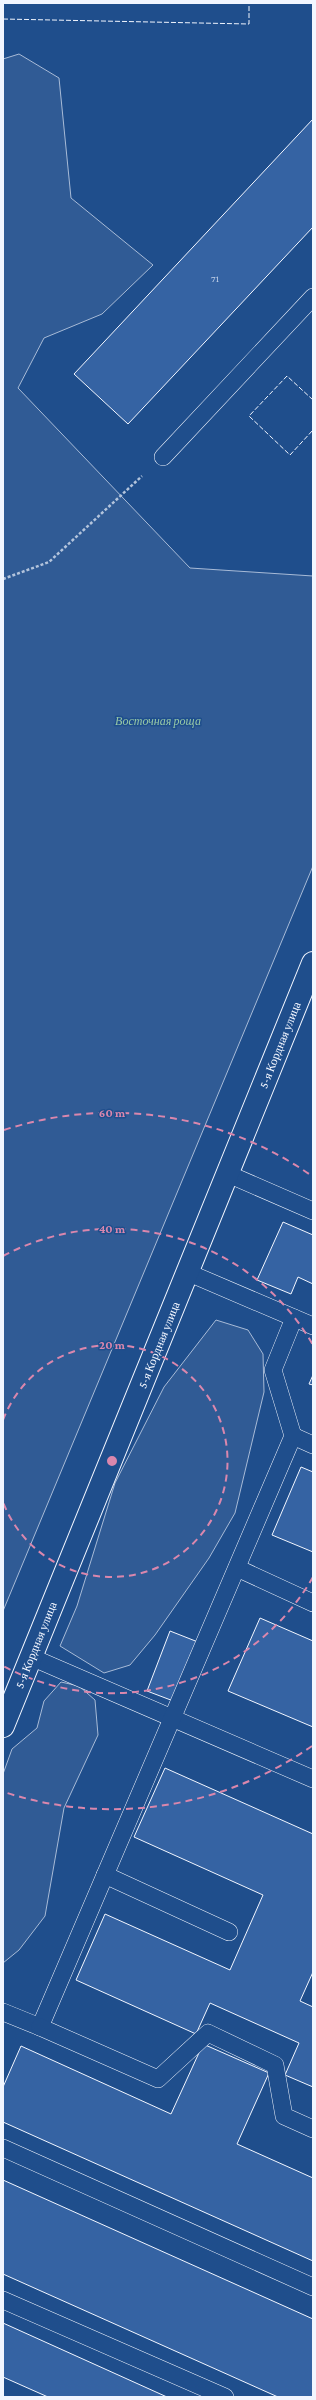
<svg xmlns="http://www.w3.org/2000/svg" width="316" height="2400" font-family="'Crimson Pro',serif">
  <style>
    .built { fill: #305b95; stroke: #a8bbd7 }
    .building { fill: #3563a3; stroke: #f2f6ff }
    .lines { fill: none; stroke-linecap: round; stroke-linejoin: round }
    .service-casing { stroke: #f2f6ff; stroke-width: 18 }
    .secondary-casing { stroke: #f2f6ff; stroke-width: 24 }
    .path { stroke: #b3c4dc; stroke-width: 2.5; stroke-dasharray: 3 2; stroke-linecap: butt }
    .service { stroke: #1f4e8c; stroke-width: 17 }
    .secondary { stroke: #1f4e8c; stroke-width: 22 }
    .fence { stroke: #f2f6ff; stroke-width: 1; stroke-dasharray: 5 2; stroke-linecap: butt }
    .ring { fill: none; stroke: #da87ad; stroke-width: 2; stroke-dasharray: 7 5 }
    .labels { text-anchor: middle; stroke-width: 3; stroke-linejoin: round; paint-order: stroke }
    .number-label { font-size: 10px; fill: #c3d1e8 }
    .park-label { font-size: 12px; font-style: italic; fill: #97c8a6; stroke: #1f4e8c }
    .street-label { font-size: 12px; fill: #f2f6ff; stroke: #1f4e8c }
    .centre { fill: #da87ad; stroke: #1f4e8c; stroke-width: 2 }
    .ring-label { font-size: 12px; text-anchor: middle; font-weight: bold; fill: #da87ad; stroke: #1f4e8c; stroke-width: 3; stroke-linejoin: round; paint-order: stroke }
  </style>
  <rect width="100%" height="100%" fill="#1f4e8c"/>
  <g class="built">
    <path d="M19,54L59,78L71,198L153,265L102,314L44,338L18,388L190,568L313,576V866L3,1611V59Z"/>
    <path d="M216,1320L248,1330L263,1354L264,1392L235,1513L209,1558L155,1635L130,1665L104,1673L60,1646L77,1606L115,1483L164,1387Z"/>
    <path d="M61,1682L79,1686L95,1700L98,1735L64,1808L45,1916L19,1950L3,1963V1774L12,1749L37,1728L44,1701Z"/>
  </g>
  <g class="building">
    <path d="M313,119V227L128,424L74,374Z"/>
    <path d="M283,1222L313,1235V1284L298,1277L291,1294L257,1280Z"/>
    <path d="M313,1375V1385L309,1384Z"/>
    <path d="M301,1467L313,1472V1552L272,1535Z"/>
    <path d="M260,1618L313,1641V1727L228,1691Z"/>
    <path d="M170,1631L198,1642L176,1702L147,1691Z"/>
    <path d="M165,1768L313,1834V1972L300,2001L313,2007V2087L285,2075L299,2043L210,2003L196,2034L76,1980L105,1914L230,1970L263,1895L134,1837Z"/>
    <path d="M203,2044L269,2073L237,2144L313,2178V2261L3,2122V2087L21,2046L171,2114Z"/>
    <path d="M3,2180L313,2319V2397H278L3,2274Z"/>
    <path d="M3,2323L167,2397H48L3,2377Z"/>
  </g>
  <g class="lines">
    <g class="service-casing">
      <g id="service">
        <path d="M163,457L313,297"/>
        <path d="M228,1174L313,1211"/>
        <path d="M189,1273L313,1326"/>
        <path d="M293,1436L313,1445"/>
        <path d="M237,1568L313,1603"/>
        <path d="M31,1657L313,1779"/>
        <path d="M105,1875L229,1932"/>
        <path d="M3,2012L40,2027L293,1436L273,1370L294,1318"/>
        <path d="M40,2027L158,2079L208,2033L275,2065L284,2116L313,2129"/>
        <path d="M3,2148L313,2287"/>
        <path d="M3,2300L225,2397"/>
      </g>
    </g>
    <g class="secondary-casing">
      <path id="secondary" d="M3,1726L313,963"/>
    </g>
    <path class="path" d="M3,579L49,562L142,476"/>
    <use href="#service" class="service"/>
    <use href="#secondary" class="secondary"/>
    <g class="fence">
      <path d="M3,19L249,24V3"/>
      <path d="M313,400L287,376L249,416L290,455L313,430"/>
    </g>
  </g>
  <g class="ring">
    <path d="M3 1420A116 116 0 1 1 3 1502"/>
    <path d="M313 1577A232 232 0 0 1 3 1666M3 1256A232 232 0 0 1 313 1345"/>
    <path d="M312 1746A348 348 0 0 1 4 1792M4 1130A348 348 0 0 1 312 1176"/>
  </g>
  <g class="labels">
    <g class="number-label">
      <text x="215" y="282">71</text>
    </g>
    <g class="park-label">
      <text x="158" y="725">Восточная роща</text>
    </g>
    <g class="street-label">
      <text transform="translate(280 1045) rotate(-68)" y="4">5-я Кордная улица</text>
      <text transform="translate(159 1345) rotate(-68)" y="4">5-я Кордная улица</text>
      <text transform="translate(36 1645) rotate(-68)" y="4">5-я Кордная улица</text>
    </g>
  </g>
  <circle cx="112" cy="1461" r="6" class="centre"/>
  <g class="ring-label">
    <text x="112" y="1117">60 m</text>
    <text x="112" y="1233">40 m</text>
    <text x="112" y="1349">20 m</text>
  </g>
  <rect width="316" height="2400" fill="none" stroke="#f2f6ff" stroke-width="8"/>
</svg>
